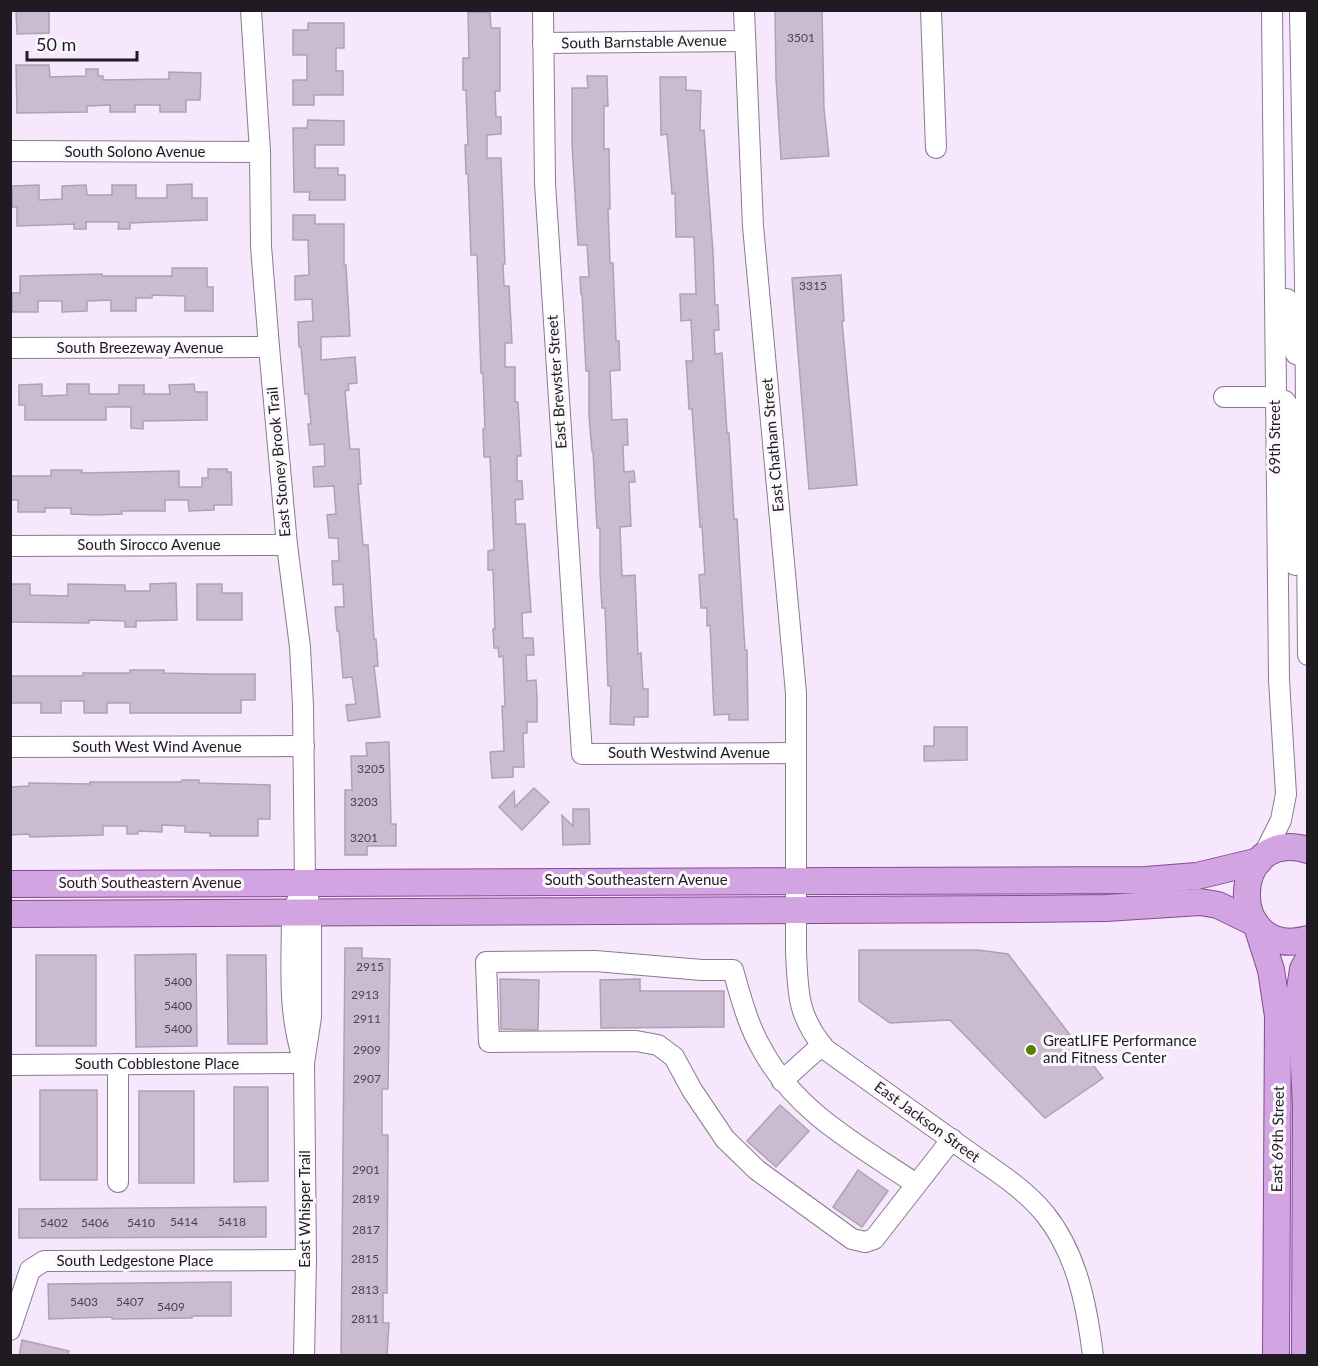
<svg xmlns="http://www.w3.org/2000/svg" width="1318" height="1366" font-family="Lato,sans-serif">
  <style>
    .building { fill: #cbbbd0; stroke: #afa0b4; stroke-width: 1.5 }
    .lines { fill: none; stroke-linecap: round; stroke-linejoin: round }
    .minor-casing { stroke: #897a8e; stroke-width: 22 }
    .major-casing { stroke: #824c92; stroke-width: 28 }
    .minor { stroke: #fff; stroke-width: 20 }
    .major { stroke: #d3a4e2; stroke-width: 26 }
    .poi-dot { fill: #577f00; stroke: #fcf9fd; stroke-width: 2 }
    .labels { text-anchor: middle; stroke-width: 6; stroke-linejoin: round; paint-order: stroke }
    .number-label { font-size: 12px; fill: #4b424e }
    .street-label { font-size: 15px; fill: #201a22; stroke: #fcf9fd }
    .poi-label { font-size: 15px; fill: #201a22; stroke: #fcf9fd; text-anchor: start }
  </style>
  <rect width="100%" height="100%" fill="#f7e7fc"/>
  <g class="building">
    <path d="M16,10H49V33L17,34Z"/>
    <path d="M775,10H822L824,109L829,156L781,159L776,78Z"/>
    <path d="M468,12H490L491,28H500V91H495L496,117H501V134L487,135V158H501L505,264H503L504,286H509L512,343H505V367H515V402H518L521,456H517V481H522L523,499L515,500L516,524H525L531,612L522,613L523,638H533L534,655H526L527,681L536,680L537,699V722H527V733H523L524,767H513V777L492,778L490,752L504,751L502,706H505L503,656L499,657L498,648H494L493,629H495L493,570H488V551L494,550L490,457H484L483,429H485L483,373H481L477,255H471L468,174H466L465,145H468L466,90H463V58H469Z"/>
    <path d="M308,23H344V48H336V71H343V95H314V105H293V80H307V55H293V30H308Z"/>
    <path d="M16,65H49L50,77L86,76V69H98V76H103V80L169,79V72L201,73L200,100H186V112H160V105H135V112H110V105L87,106V112L17,113Z"/>
    <path d="M587,76H607L608,106H604V149H609L610,209H608L610,263H613L616,341H619L620,370L610,371L612,420L627,419L628,445H623L624,472L634,471L635,482H629L631,526L620,527L622,576L635,575L638,654L641,653L643,689H648V717H634V725L610,724L611,686H608L605,608H602L600,572V528H597L593,451H592L589,416V371H586L582,294H581L580,277H589L587,245H578L572,144V88H588Z"/>
    <path d="M660,77H686V90L701,91L700,131L704,130L713,252L715,305H718L719,330H714L715,354L722,353L727,433H729L734,519H737L745,650H747L748,720H729V714L714,715L710,625L707,626V608H701L699,575L705,574L702,526L700,527L692,409H689L687,373L686,361H693L691,320L681,321L680,294H696L694,237H676L675,193L672,194L667,134L661,135Z"/>
    <path d="M308,120L344,121V145H315V168H338V175H345V200H309L310,192H294L293,128H307Z"/>
    <path d="M192,184V198H207V220L130,223V229H118L119,222H86V229H74V224L17,226V207H12V186L39,185V200L62,199V186L86,185L87,195H112V185H136V198H167V185Z"/>
    <path d="M293,215H315V224H344V265H346L350,336L321,337V360L355,357L357,383L348,384L349,390L345,391L350,449H359L361,484H358L363,545H368L374,639H376L378,666H374L380,717L348,721L346,705L356,704L352,677L343,678L339,631H337L335,607H344L343,584L333,585L332,561H339L338,538H329L327,515L336,514L334,486L314,487L313,467L325,466L324,444L310,445L308,424H311L308,394H305L301,347H299L298,322L313,321L312,299L295,300V276L309,275L308,240H293Z"/>
    <path d="M172,268H207V287H213V311H185V296L152,295V298H136V311H111V300L87,301V311L62,312V301H38V312H12V293H20V276L102,274V276H172Z"/>
    <path d="M841,275L844,321H842L857,485L809,489L792,278Z"/>
    <path d="M42,384V396L67,395V384H89V394H119V385H144V394H170L169,385L194,384L195,392H207V420L143,421V429L131,428V407H106V420H25V405H19V385Z"/>
    <path d="M208,469H227V472H231L232,505H214V510L189,511L188,500H165V511H122V514L96,515L71,514V508H45V512H18V500H10V476H51V470H82V473L179,471V487H202V478H208Z"/>
    <path d="M176,583L177,620L136,621V627H125V621L89,620V623L10,622V584H30V595L68,596V584L125,585V591H150V584Z"/>
    <path d="M197,584H222V593H242V620H197Z"/>
    <path d="M130,670H164V673L208,674H255V700H241V713H130V703H107V713H84V701H61V713H41V703H10V676H83V673H130Z"/>
    <path d="M934,727H967V760L924,761V746H934Z"/>
    <path d="M389,742L391,824H396V846H367V855H345V790H352L351,756H367L366,743Z"/>
    <path d="M182,780H199V783L270,785V819H258V836H210V833L185,832V826L162,825V832L138,831V834H127V826H103V835L30,837L29,834L10,835V787L29,786V783L90,784V782H181Z"/>
    <path d="M534,788L549,802L522,830L499,807L514,791L515,807Z"/>
    <path d="M573,809H589L590,844L563,845L562,815L573,826Z"/>
    <path d="M345,948H362V958L390,959L388,1089H382V1135H388L387,1293H383V1323H389L387,1356H341Z"/>
    <path d="M859,950H978L1008,954L1103,1078L1045,1118L950,1020L890,1023L859,1001Z"/>
    <path d="M196,954L197,1046L136,1047L135,955Z"/>
    <rect x="36" y="955" width="60" height="91"/>
    <path d="M227,955H266L267,1044H228Z"/>
    <path d="M500,979L539,980L538,1030L501,1029Z"/>
    <path d="M640,979V991H724V1027L601,1028L600,980Z"/>
    <path d="M234,1087H268V1181L234,1182Z"/>
    <rect x="40" y="1090" width="57" height="90"/>
    <rect x="139" y="1091" width="55" height="92"/>
    <path d="M780,1105L809,1131L776,1167L747,1141Z"/>
    <path d="M858,1170L888,1191L862,1227L833,1207Z"/>
    <path d="M266,1207V1237L19,1238V1209Z"/>
    <path d="M231,1282V1316H192V1318L112,1319V1317L49,1319L48,1284Z"/>
    <path d="M22,1340L69,1351L68,1356H19Z"/>
  </g>
  <g class="lines">
    <g class="minor-casing">
      <g id="minor">
        <path d="M251,10L260,152L261,246L269,347L287,545L300,647L303,706L305,882L311,913V1017L304,1063L306,1260L304,1356"/>
        <path d="M543,10L545,183L582,754L796,753"/>
        <path d="M744,10L753,226L796,693V951C798,993 797,1015 825,1049C871,1082 917,1115 963,1148C991,1168 1023,1187 1045,1214C1077,1254 1087,1306 1093,1356"/>
        <path d="M931,10L936,148"/>
        <path d="M1300,10L1305,280L1308,655"/>
        <path d="M543,43L745,41"/>
        <path d="M10,151L260,152"/>
        <path d="M1287,299L1289,340L1296,354L1308,358"/>
        <path d="M10,348L269,347"/>
        <path d="M1224,397H1275L1285,401L1289,407L1295,565"/>
        <path d="M10,546L287,545"/>
        <path d="M10,747L304,746"/>
        <path d="M1262,858L1281,820L1286,794L1279,680L1272,10"/>
        <path d="M297,901L292,913C292,962 287,1013 304,1061"/>
        <path d="M118,1064V1182"/>
        <path d="M10,1065L304,1063"/>
        <path d="M782,1081L822,1045"/>
        <path d="M916,1184C860,1146 797,1113 763,1051C748,1026 741,998 733,970H702L595,961L486,962L489,1042L636,1041L658,1045L674,1057L692,1090L725,1139L757,1170L852,1239L865,1242L874,1239L952,1139"/>
        <path d="M10,1330L30,1270L44,1261L306,1260"/>
      </g>
    </g>
    <g class="major-casing">
      <g id="major">
        <path d="M1308,850C1227,826 1226,962 1308,939"/>
        <path d="M10,884L1146,880L1197,876L1259,861"/>
        <path d="M10,914L1025,909L1106,908L1200,902L1218,905L1255,923"/>
        <path d="M1257,926L1271,970L1278,1016L1276,1356"/>
        <path d="M1305,1356L1306,1105L1300,989L1303,969L1308,960"/>
      </g>
    </g>
    <use href="#minor" class="minor"/>
    <use href="#major" class="major"/>
  </g>
  <circle class="poi-dot" cx="1031" cy="1050" r="6"/>
  <g class="labels">
    <g class="number-label">
      <text x="801" y="42">3501</text>
      <text x="813" y="290">3315</text>
      <text x="371" y="773">3205</text>
      <text x="364" y="806">3203</text>
      <text x="364" y="842">3201</text>
      <text x="370" y="971">2915</text>
      <text x="178" y="986">5400</text>
      <text x="365" y="999">2913</text>
      <text x="178" y="1010">5400</text>
      <text x="367" y="1023">2911</text>
      <text x="178" y="1033">5400</text>
      <text x="367" y="1054">2909</text>
      <text x="367" y="1083">2907</text>
      <text x="366" y="1174">2901</text>
      <text x="366" y="1203">2819</text>
      <text x="184" y="1226">5414</text>
      <text x="232" y="1226">5418</text>
      <text x="54" y="1227">5402</text>
      <text x="95" y="1227">5406</text>
      <text x="141" y="1227">5410</text>
      <text x="366" y="1234">2817</text>
      <text x="365" y="1263">2815</text>
      <text x="365" y="1294">2813</text>
      <text x="84" y="1306">5403</text>
      <text x="130" y="1306">5407</text>
      <text x="171" y="1311">5409</text>
      <text x="365" y="1323">2811</text>
    </g>
    <g class="street-label">
      <text transform="translate(644 42) rotate(-1)" y="5">South Barnstable Avenue</text>
      <text x="135" y="157">South Solono Avenue</text>
      <text x="140" y="353">South Breezeway Avenue</text>
      <text transform="translate(557 382) rotate(-94)" y="5">East Brewster Street</text>
      <text transform="translate(1275 437) rotate(-90)" y="5">69th Street</text>
      <text transform="translate(773 445) rotate(-95)" y="5">East Chatham Street</text>
      <text transform="translate(279 462) rotate(-95)" y="5">East Stoney Brook Trail</text>
      <text x="149" y="550">South Sirocco Avenue</text>
      <text x="157" y="752">South West Wind Avenue</text>
      <text x="689" y="758">South Westwind Avenue</text>
      <text x="636" y="885">South Southeastern Avenue</text>
      <text x="150" y="888">South Southeastern Avenue</text>
      <text x="157" y="1069">South Cobblestone Place</text>
      <text transform="translate(927 1122) rotate(36)" y="5">East Jackson Street</text>
      <text transform="translate(1278 1139) rotate(-89)" y="5">East 69th Street</text>
      <text transform="translate(305 1209) rotate(-90)" y="5">East Whisper Trail</text>
      <text x="135" y="1266">South Ledgestone Place</text>
    </g>
    <g class="poi-label">
      <text x="1043" y="1046">GreatLIFE Performance<tspan x="1043" dy="17">and Fitness Center</tspan></text>
    </g>
  </g>
  <rect width="1318" height="1366" fill="none" stroke="#201a22" stroke-width="24"/>
  <path d="M27 51v9h110v-9" fill="none" stroke="#201a22" stroke-width="3"/>
  <text x="36" y="51" font-size="18" fill="#201a22" stroke="#fcf9fd" stroke-width="4.5" paint-order="stroke">50 m</text>
</svg>
